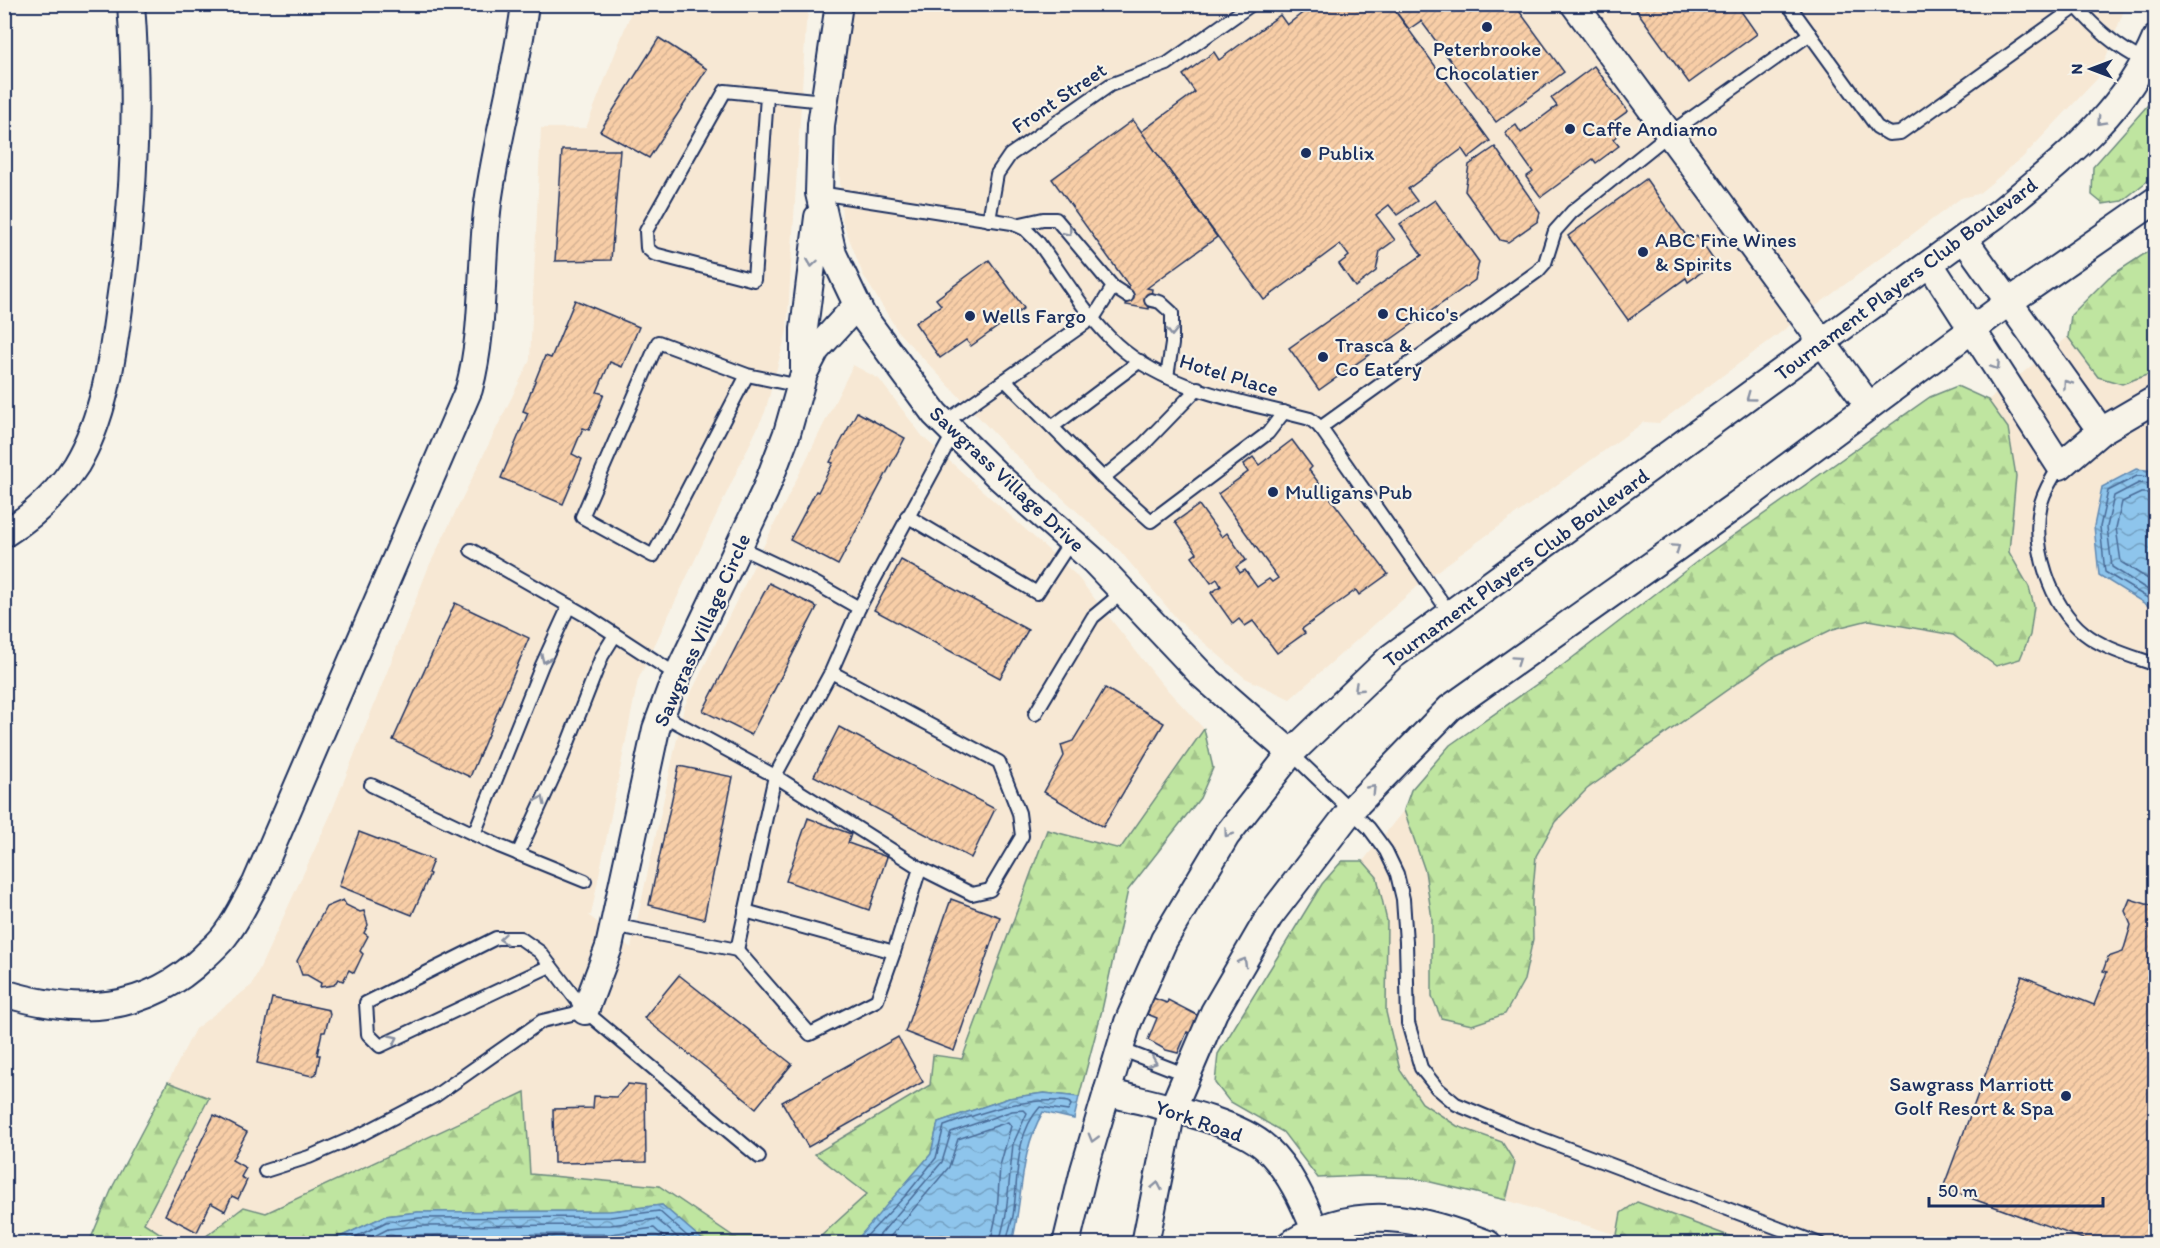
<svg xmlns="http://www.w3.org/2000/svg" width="2160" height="1248" font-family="Itim,sans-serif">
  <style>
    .built { fill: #f7e8d4 }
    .forest { fill: url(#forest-firs); stroke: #6d8a7f; stroke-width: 1.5 }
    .water { fill: url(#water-waves); stroke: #6089b3; stroke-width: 1.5 }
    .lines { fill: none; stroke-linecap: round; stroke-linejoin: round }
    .shore { stroke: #496b97; stroke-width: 1.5 }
    .building { fill: url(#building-hatch); stroke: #1b2f5e; stroke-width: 1.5 }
    .lane-casing { stroke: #1b2f5e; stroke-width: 16 }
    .street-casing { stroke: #1b2f5e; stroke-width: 30 }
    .lane { stroke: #f7f3e8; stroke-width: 12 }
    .street { stroke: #f7f3e8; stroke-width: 26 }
    .oneway { stroke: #8991a3 }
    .poi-dot { fill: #1b2f5e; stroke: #f7f3e8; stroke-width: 2 }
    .labels { text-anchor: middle; stroke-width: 4.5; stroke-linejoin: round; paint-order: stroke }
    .poi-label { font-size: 21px; fill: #1b2f5e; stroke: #f7f3e8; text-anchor: start }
    .street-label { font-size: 21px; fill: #1b2f5e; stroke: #f7f3e8 }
  </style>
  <defs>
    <pattern id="forest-firs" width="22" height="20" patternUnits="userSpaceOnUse" patternTransform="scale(1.5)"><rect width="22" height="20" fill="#bfe5a0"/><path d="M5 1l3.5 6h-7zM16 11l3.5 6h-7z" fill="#a4c58c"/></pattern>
    <pattern id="water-waves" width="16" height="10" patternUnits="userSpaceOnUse" patternTransform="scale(1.5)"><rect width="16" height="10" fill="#8ec5ec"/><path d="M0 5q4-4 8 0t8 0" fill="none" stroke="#73a0c2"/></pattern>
    <pattern id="building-hatch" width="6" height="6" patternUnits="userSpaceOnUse" patternTransform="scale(1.5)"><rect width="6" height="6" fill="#f8cea7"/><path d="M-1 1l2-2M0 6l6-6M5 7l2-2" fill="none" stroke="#d4b192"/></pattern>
  </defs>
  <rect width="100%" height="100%" fill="#f7f3e8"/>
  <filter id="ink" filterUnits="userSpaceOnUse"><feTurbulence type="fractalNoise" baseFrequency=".0167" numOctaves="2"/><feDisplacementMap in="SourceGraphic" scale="12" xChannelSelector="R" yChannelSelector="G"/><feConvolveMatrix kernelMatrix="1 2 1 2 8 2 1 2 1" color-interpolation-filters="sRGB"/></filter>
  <g filter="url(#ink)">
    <g class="built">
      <path d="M634,5H810L806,24L787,331L765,412L638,680L591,915H588L631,948L684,707L853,365L879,379L923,437L1076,575L1161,683L1204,729L1120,850L1047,830L961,1059L930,1085L816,1154L867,1194L820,1237L733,1236L659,1186L530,1174L525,1093L266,1213L244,1207L196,1243H175L144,1223L209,1098L168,1082L195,1029L252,985L330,816L429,566L530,360L541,128H586Z"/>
      <path d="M850,5H2126L2098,78L2022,158L1978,194L1961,198L1659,423L1644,422L1426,579L1290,699L1245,678L1178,620L1120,551L1007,447L899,333L863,275L842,220L837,130L845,35Z"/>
      <path d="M2068,337L2098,377L2122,384L2155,372V471L2136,469L2150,608L2155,610V1243H1748L1637,1202L1621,1213L1617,1235L1506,1200L1515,1164L1502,1142L1457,1126L1422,1103L1400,1070L1386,1012L1387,921L1377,877L1363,861L1404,810L1425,871L1432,919L1524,980L1533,939L1532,900L1536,856L1555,822L1587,789L1771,659L1833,629L1868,620L1953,635L1974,652L2029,587L2009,552L2016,477L2008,428L1988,400Z"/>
    </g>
    <g class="forest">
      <path d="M2155,97V175L2122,201L2103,204L2092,195L2093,167Z"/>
      <path d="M2155,247V372L2122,384L2098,377L2068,337L2071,315L2109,277Z"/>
      <path d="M1957,386L1988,400L2008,428L2016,476L2009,552L2029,587L2034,606L2030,635L2020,659L1996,666L1953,635L1869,620L1833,629L1771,659L1587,789L1555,822L1536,856L1532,900L1533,939L1524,980L1505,1014L1472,1025L1441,1018L1432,996V919L1425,871L1404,810L1411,790L1450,745L1554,672L1703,557L1930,397Z"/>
      <path d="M1204,729L1213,768L1200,798L1128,890L1102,1010L1079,1097L1044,1093L1009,1098L938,1122L931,1154L860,1237L844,1244L706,1243L662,1205L611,1211L418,1212L385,1216L327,1243L196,1244L244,1207L266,1213L525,1092L530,1174L659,1186L733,1236L820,1237L867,1194L815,1154L930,1085L933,1055L962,1059L1047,830L1120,849Z"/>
      <path d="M1342,861H1363L1377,877L1387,921L1386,1012L1400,1070L1422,1103L1457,1126L1502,1142L1515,1163L1506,1200L1414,1178L1364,1176L1318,1178L1283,1132L1229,1101L1215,1083L1218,1054L1322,884Z"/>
      <path d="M168,1082L209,1098L144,1223L175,1243H89L113,1186Z"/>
      <path d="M1637,1202L1748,1243H1643L1617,1235L1621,1213Z"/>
    </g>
    <g class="water">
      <path d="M2136,469L2155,471V610L2099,575L2094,526L2102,487Z"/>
      <path d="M1044,1093L1079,1097L1074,1119L1043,1112C1019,1153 1023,1199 1012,1243H844L860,1236L931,1154L938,1122L1009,1098Z"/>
      <path d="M662,1205L706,1243H327L385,1216L418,1212L610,1211Z"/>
    </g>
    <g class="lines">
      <g class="shore">
        <path d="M2156,477L2137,476L2108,491L2100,527L2105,572L2156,603"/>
        <path d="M2156,484L2139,483L2114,496L2107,527L2112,567L2156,595"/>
        <path d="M2156,493H2141L2122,502L2116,528L2121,562L2156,584"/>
        <path d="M341,1244L386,1222L419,1218L610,1217L659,1211L696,1244"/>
        <path d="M359,1244L388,1229L419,1226L611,1225L657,1219L685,1244"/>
        <path d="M379,1244L391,1238L420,1235L611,1234L654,1228L671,1244"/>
        <path d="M859,1244L907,1194L936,1158L944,1126C986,1111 1025,1096 1069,1102L1071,1105L1068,1111L1040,1107C1013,1137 1019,1179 1013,1216C1011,1225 1007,1234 1007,1244"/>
        <path d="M872,1244L942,1162L951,1132L1012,1111L1024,1110L1027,1113L1013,1144L1006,1214L999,1244"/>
        <path d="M884,1244L949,1167L958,1139L1008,1122L1011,1126L1000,1166L997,1212L990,1244"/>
      </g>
    </g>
    <g class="building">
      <path d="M1314,4H1390L1490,141L1468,158L1462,149L1408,189L1417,201L1397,215L1389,205L1376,215L1395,240L1380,251L1376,271L1355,287L1339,264L1349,256L1340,244L1264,300L1141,132L1195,92L1183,75L1214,52L1219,60L1280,15L1287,25Z"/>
      <path d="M1390,4H1514L1564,72L1496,122L1421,21L1409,29Z"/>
      <path d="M1632,4H1736L1757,34L1689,83Z"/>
      <path d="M659,38L707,69L649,158L600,131Z"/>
      <path d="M1594,66L1628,111L1610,124L1618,135L1613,139L1619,146L1596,163L1593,159L1541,197L1526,177L1533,172L1505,133L1516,125L1521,133L1557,106L1551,98Z"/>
      <path d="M1133,120L1217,237L1147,288L1152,289L1149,309L1126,305L1129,286L1052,179Z"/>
      <path d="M1495,147L1540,212L1538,221L1508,242L1500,240L1465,191L1469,165Z"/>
      <path d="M562,150H620L611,260L555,261Z"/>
      <path d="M1646,179L1690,241L1697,236L1715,262L1688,282L1686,278L1628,320L1568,236Z"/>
      <path d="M1435,200L1479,262L1475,280L1319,390L1289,348L1422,255L1400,224Z"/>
      <path d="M989,260L1024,308L971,346L966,340L940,358L915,323L941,305L936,299Z"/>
      <path d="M575,300L639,327L622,367L610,362L597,392L604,394L589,430L583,428L572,454L582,459L563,504L501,478L528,413L523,411L545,356L551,358Z"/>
      <path d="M857,412L905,438L838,565L790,540L816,491L818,492L833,463L830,462Z"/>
      <path d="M1292,440L1312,467L1309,470L1388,574L1359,595L1356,590L1302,629L1305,633L1277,653L1253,621L1245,626L1239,619L1233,624L1211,593L1221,586L1217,579L1211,583L1192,557L1197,553L1175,522L1199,505L1222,537L1227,533L1246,560L1236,567L1240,573L1245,570L1257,587L1269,579L1272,582L1278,578L1218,494L1248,472L1243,465L1253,457L1259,465Z"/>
      <path d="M901,560L1028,630L1000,678L874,610Z"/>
      <path d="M769,583L817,607L751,735L703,711Z"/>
      <path d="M455,603L529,638L470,777L393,740Z"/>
      <path d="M1105,688L1164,723L1103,827L1044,792L1064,756L1061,745L1073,741Z"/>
      <path d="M839,727L995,809L971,858L814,776Z"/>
      <path d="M679,766L733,777L704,919L649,905Z"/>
      <path d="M808,818L851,834L848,843L887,857L869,910L786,881Z"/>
      <path d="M359,832L433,860L428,873L430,874L412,915L339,886Z"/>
      <path d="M951,899L1000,917L954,1051L905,1032Z"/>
      <path d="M2130,899L2156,907V1244H2097L1943,1188L2022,976L2094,1005L2107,972L2103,971L2108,957L2123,952L2131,925L2125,911Z"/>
      <path d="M343,900L346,905L360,912L364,911L368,925L364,933L368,936L360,951L363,954L354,973L349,970L343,981L338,979L334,985L320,987L321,983L307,975H302L297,961L326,907Z"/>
      <path d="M679,975L792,1064L756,1108L644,1018Z"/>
      <path d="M272,998L329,1010L330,1014L325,1032H322L317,1055H320L316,1074L312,1076L257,1063Z"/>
      <path d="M1153,998L1167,1003L1168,1000L1203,1018L1196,1035L1187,1032L1178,1053L1166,1050L1148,1040L1157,1018L1147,1014Z"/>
      <path d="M898,1037L923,1082L808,1147L782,1102Z"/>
      <path d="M628,1084L645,1086L646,1162L554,1163L553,1109L593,1108L594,1096L616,1097Z"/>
      <path d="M214,1115L247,1132L232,1160L246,1168L241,1177L247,1180L238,1199L232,1196L225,1211L211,1203L197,1232L165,1215Z"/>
    </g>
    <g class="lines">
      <g class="lane-casing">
        <g id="lane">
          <path d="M1788,4L1877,127L1889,134L1900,133L2076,7"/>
          <path d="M2074,4C2096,29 2116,47 2146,62"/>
          <path d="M767,96L754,280L654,254L647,248L646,231L725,91L824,101"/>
          <path d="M819,193L1012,223L1025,229L1038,242C1061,273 1082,309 1109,337C1160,390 1242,401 1310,419L1320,427L1451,615"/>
          <path d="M989,220L997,174L1010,155L1110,85L1167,64L1252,4"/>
          <path d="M1113,287L1127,296"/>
          <path d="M1151,300L1160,302L1172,313V344L1167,377"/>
          <path d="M747,375L653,556L582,517L658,342L747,375L800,386"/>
          <path d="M1005,380L1103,478"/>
          <path d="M1198,388L1142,446L1103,478L1151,521L1268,433L1284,412"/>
          <path d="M944,423L1094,317L1113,287L1056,219H1043L1016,225"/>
          <path d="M1052,427L1140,361"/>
          <path d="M1320,428L1538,271L1545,263L1555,231L1572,212L1669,134L1810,34"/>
          <path d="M2060,466C2052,478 2045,489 2041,503C2031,546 2050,605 2084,633C2104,649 2132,656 2156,665"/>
          <path d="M907,516L1037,593L1071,541"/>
          <path d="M739,547L815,583L859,608L831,672L775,776L920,868L972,894L990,890L1022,836L1019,813L999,762L831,672"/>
          <path d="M471,550L585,615L677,675"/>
          <path d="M859,608L954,432"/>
          <path d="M1035,714L1093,617L1123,592"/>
          <path d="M1291,753L1369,828L1386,851L1397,874L1403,899L1406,942L1408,1023L1421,1068L1437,1088L1456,1104L1511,1127L1820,1244"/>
          <path d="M371,785L499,846L585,881"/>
          <path d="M474,834L542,665L569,606"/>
          <path d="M518,854L562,758L602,656L615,635"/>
          <path d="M613,925L737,950L775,776L661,714"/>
          <path d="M737,950L810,1034L877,1000L894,952L745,911"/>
          <path d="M894,952L920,868"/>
          <path d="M550,966L380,1046L368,1034L366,1003L496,938H520L540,952L585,1011L759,1157"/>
          <path d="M1120,1049L1187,1075"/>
          <path d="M265,1171L309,1157L364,1133L435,1096L542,1021L585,1011"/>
        </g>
      </g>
      <g class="street-casing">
        <g id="street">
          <path d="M839,4L821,125L819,193L833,254L862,315L935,414L997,475L1094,561L1202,675L1291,753"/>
          <path d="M1574,4L1869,406"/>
          <path d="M1964,239L2101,431"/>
          <path d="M1930,264L2060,466L2101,431L2156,399"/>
          <path d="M804,369V329L818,217"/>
          <path d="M4,534C33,516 58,493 76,465C104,418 112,361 119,308C134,207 139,106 131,4"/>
          <path d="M4,993C78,1016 146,1013 204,957C211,950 220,943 226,934C238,919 246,900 256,883L469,389C485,329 480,265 488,203C497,136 517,71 525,4"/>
          <path d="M585,1011L609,947L656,729L670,691L765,491L787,433L804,373L816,350L857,305"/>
          <path d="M1107,1092C1149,1104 1235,1119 1266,1148C1289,1169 1304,1202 1315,1230"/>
          <path d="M1066,1244L1084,1170L1128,1022L1164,940L1226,836L1291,753L1391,657L2000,212C2061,161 2125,113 2156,38"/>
          <path d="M1145,1244L1172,1110L1214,1012L1269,917L1351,810L1450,708L1735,506L2009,302L2156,200"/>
          <path d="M1290,1244C1359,1202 1418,1217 1488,1244"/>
        </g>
      </g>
      <use href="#lane" class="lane"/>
      <use href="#street" class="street"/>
    </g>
    <defs><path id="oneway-chevron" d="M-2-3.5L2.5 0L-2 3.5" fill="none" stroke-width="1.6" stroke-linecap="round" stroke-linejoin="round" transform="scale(1.5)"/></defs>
    <g class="oneway">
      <use href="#oneway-chevron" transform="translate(2101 121) rotate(133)"/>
      <use href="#oneway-chevron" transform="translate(1068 232) rotate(51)"/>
      <use href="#oneway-chevron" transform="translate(812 263) rotate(98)"/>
      <use href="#oneway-chevron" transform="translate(1172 332) rotate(91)"/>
      <use href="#oneway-chevron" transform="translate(1996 366) rotate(57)"/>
      <use href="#oneway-chevron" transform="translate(2067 384) rotate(-125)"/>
      <use href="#oneway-chevron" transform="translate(1750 397) rotate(144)"/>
      <use href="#oneway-chevron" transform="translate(1676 548) rotate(-35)"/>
      <use href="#oneway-chevron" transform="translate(545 659) rotate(114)"/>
      <use href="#oneway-chevron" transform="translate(1517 660) rotate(-35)"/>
      <use href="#oneway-chevron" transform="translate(1358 688) rotate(137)"/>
      <use href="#oneway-chevron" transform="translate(1372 789) rotate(-46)"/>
      <use href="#oneway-chevron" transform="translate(541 800) rotate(-64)"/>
      <use href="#oneway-chevron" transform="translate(1228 833) rotate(126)"/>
      <use href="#oneway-chevron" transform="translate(503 939) rotate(175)"/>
      <use href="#oneway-chevron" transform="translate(1243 962) rotate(-60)"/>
      <use href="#oneway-chevron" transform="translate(394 1039) rotate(-25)"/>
      <use href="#oneway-chevron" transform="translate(1153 1062) rotate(22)"/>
      <use href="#oneway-chevron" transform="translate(1093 1138) rotate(106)"/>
      <use href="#oneway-chevron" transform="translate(1157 1186) rotate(-79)"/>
    </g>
  </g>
  <g class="poi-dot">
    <circle cx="1487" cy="27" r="6"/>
    <circle cx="1570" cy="129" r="6"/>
    <circle cx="1306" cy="153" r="6"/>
    <circle cx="1643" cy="252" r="6"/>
    <circle cx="1383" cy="314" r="6"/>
    <circle cx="970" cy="316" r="6"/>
    <circle cx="1323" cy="357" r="6"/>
    <circle cx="1273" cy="492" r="6"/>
    <circle cx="2066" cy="1096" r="6"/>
  </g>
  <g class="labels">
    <g class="poi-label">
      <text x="1487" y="56" text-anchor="middle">Peterbrooke<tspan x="1487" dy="24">Chocolatier</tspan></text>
      <text x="1582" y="136">Caffe Andiamo</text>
      <text x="1318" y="160">Publix</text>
      <text x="1655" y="247">ABC Fine Wines<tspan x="1655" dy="24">&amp; Spirits</tspan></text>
      <text x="1395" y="321">Chico's</text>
      <text x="982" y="323">Wells Fargo</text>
      <text x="1335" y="352">Trasca &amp;<tspan x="1335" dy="24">Co Eatery</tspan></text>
      <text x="1285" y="499">Mulligans Pub</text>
      <text x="2054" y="1091" text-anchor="end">Sawgrass Marriott<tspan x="2054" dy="24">Golf Resort &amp; Spa</tspan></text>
    </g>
    <g class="street-label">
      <text transform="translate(1059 98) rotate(-34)" y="7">Front Street</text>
      <text transform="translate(1906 279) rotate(-37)" y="7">Tournament Players Club Boulevard</text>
      <text transform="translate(1229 375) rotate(17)" y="7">Hotel Place</text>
      <text transform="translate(1007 479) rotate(43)" y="7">Sawgrass Village Drive</text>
      <text transform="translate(1516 568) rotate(-36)" y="7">Tournament Players Club Boulevard</text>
      <text transform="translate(702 630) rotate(-66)" y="7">Sawgrass Village Circle</text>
      <text transform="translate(1199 1121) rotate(19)" y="7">York Road</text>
    </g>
  </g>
  <rect width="2160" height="1248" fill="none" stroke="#f7f3e8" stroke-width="24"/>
  <rect x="12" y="12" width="2136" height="1224" fill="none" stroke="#1b2f5e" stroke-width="2" filter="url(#ink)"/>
  <g transform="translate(2091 69) rotate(270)" stroke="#f7f3e8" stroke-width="4.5" paint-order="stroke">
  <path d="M0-4.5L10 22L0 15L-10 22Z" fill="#1b2f5e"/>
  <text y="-9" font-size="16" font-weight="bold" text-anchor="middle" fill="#1b2f5e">N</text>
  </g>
  <path d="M1929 1197v9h174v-9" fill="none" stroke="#1b2f5e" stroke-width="3"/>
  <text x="1938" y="1197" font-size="18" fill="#1b2f5e" stroke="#f7f3e8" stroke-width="4.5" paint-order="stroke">50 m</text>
</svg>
